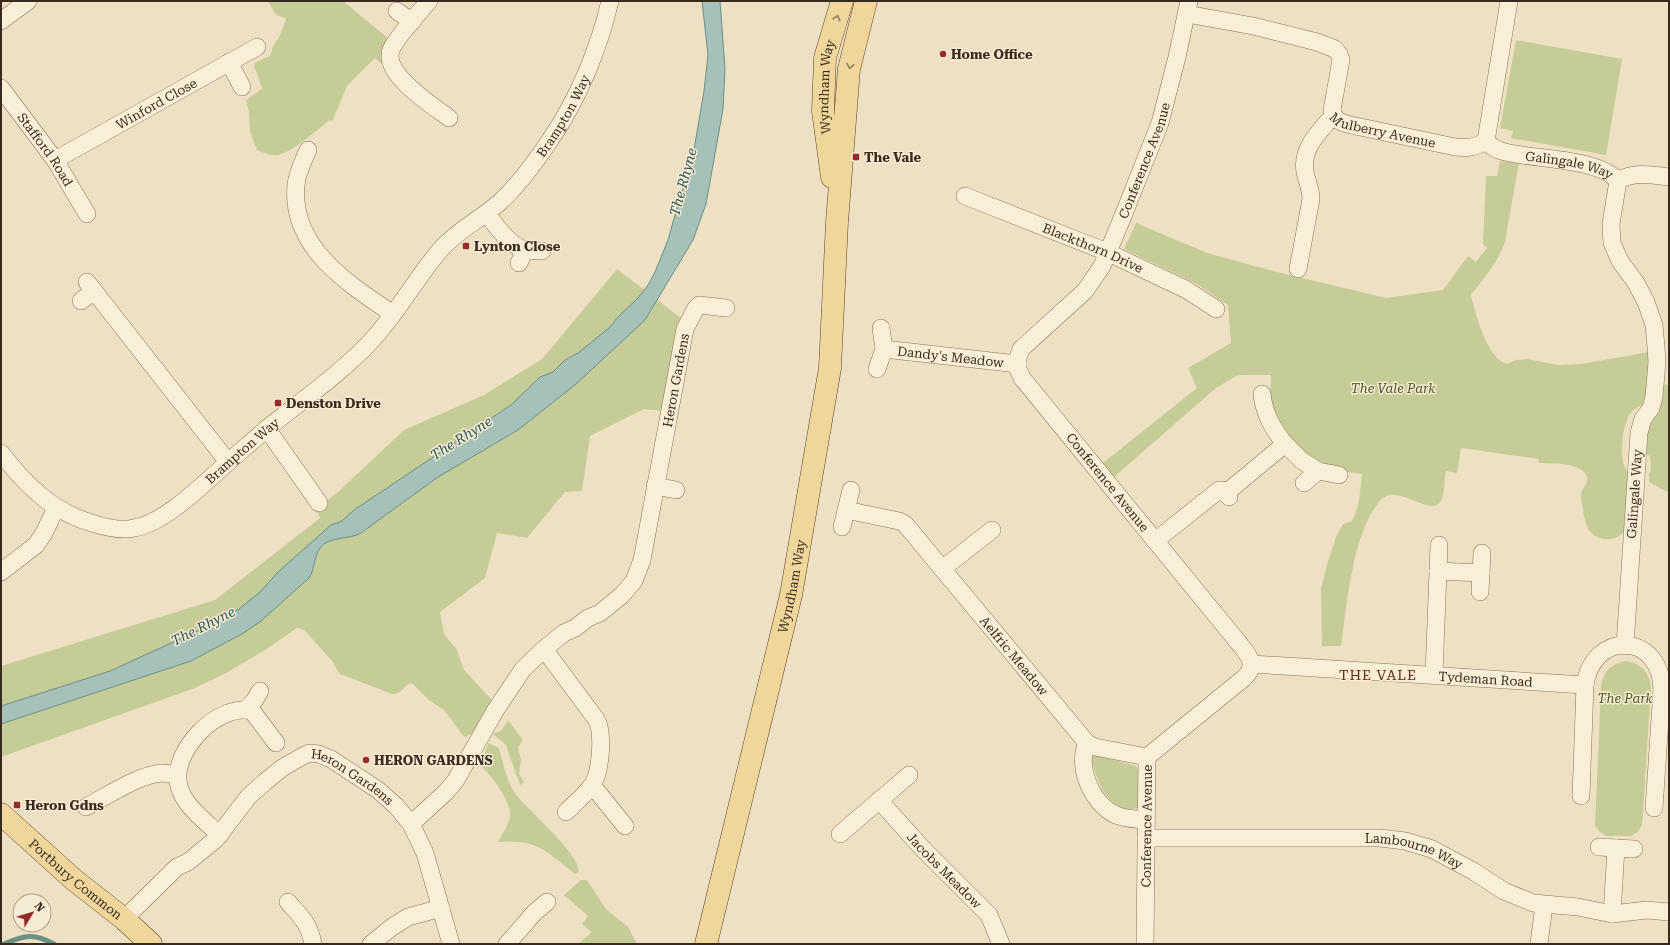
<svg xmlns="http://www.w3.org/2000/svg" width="1670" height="945" font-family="'Roboto Serif',serif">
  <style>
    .green { fill: #c6cc97 }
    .water { fill: #a5c1b9; stroke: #6c8f86 }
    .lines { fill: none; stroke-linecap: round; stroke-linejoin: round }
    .stream { stroke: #6c8f86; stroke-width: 5 }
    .minor-casing { stroke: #88725a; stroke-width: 18 }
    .major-casing { stroke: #56412e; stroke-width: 23 }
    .minor { stroke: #f9eed6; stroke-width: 17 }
    .major { stroke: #f1d69b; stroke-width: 22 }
    .oneway { stroke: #94805c }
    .poi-dot { fill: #982a2b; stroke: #f6ebd3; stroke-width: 1.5 }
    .labels { text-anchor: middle; stroke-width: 3; stroke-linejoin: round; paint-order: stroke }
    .poi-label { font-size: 13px; font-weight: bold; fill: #382b1e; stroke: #f6ebd3; text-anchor: start }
    .street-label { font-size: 13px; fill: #382b1e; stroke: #f6ebd3 }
    .park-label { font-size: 13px; font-style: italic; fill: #495524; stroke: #f6ebd3 }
    .water-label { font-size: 14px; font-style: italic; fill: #2d5855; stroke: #f6ebd3 }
    .neighbourhood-label { font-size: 14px; letter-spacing: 1px; fill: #652c1d; stroke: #f6ebd3 }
  </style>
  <rect width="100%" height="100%" fill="#eee1c3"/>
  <g class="green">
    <path d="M268,1H343L390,40L382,57V64L375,58L347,86L332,122L330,120C318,129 291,153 278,155C270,156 264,153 257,150L250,131L249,112L246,101C250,95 257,94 262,88L254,66L256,62L270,56L273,46L279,37L286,20L285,18L276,15Z"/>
    <path d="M1516,40L1622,59L1606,155L1511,138L1513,131L1500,128Z"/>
    <path d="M1500,161L1519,163L1507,230C1506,254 1485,276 1471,295C1475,313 1487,359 1507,364L1516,360L1528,359L1558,365L1581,364L1650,352L1646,402C1641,406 1634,408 1630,414C1622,425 1618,462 1628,473L1625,531C1620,536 1614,540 1606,539C1588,538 1585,524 1583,509C1582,504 1580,498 1581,494C1583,485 1592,481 1584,472C1574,462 1552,464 1539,463L1538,459L1461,448L1457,473L1446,471C1444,480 1445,493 1441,501C1431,519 1397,481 1380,501C1352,533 1347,605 1341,646H1322L1321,589L1328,561L1336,537L1343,524L1352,521C1360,506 1360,491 1362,474L1325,469L1287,439L1270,404L1271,375H1242L1236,376L1216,388L1114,477L1103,463L1197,388L1188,368L1231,343L1228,305L1197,284L1124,249L1136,223L1207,253L1273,271L1386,298L1443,290L1468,256L1476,262L1487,248L1483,244L1486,176H1497Z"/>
    <path d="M617,269L681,318L663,411L644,409L590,436L582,491L565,492L527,538L497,533L485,578L440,612L444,634L457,650L464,670L492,700L474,733L464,737L444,710L429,700L412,683C403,685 404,694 392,694L340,674L332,661L306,632L302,629L297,628L265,650L228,672L195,688L1,757V666L215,600L320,518L316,510L339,491L404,430L484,395L542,359Z"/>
    <path d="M1662,384L1669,385V493L1649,482V474L1651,471L1650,456L1643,452L1644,441Z"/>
    <path d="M1627,661C1642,664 1649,672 1651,688L1642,825L1638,832L1631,836H1606L1600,832L1595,826L1601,686C1603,671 1612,663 1627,661Z"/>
    <path d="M508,720L523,740L518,747L521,760L519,774L524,782L520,785L506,745L493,734L501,731Z"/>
    <path d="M489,743L499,748C503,763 506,779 514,792C523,806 584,857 578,872L575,874C561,863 547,849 530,844C520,841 508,842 498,842C502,834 509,825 510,816C512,803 490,772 479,765Z"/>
    <path d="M1093,754L1136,766L1139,772L1138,808C1109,816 1094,777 1091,755Z"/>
    <path d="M581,880H587L606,909L628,927L637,944H579L592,932L582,924L588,916L564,895Z"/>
  </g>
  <path class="water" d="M702,1H720L725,69L723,109L706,204L693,240L645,320L576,384L518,430L438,477L361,533C349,540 328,536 320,548C314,556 315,569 309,578L261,621L242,634L191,661L1,724V706L110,671L217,622L239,609L260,592L279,571L331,525L342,521L354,510L511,405L540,377L553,372L565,360L578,353L609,328L617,318L638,298L648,285L655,272L668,240L680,197L691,167L704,91L708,55Z"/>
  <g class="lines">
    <path class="stream" d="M4,944C25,935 34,933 54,944"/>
    <g class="minor-casing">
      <g id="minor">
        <path d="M429,1C418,14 397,36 391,50C382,74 433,106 449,118"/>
        <path d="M397,11L412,22"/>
        <path id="s1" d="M1187,14L1253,26L1317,42L1335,49L1339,54L1341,60L1332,110C1334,121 1342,123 1351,125L1455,147C1467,148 1475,148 1486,141"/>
        <path d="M1,21L28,1"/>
        <path d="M229,62L242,87"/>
        <path id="s2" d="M1,88L55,160L87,214"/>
        <path id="s3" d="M1486,141C1495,152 1509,153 1522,155C1548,159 1602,161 1618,181"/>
        <path d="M1486,141L1509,1"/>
        <path d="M308,150C303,161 297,173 296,185C290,247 348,284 393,314"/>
        <path id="s4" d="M55,160L257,47"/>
        <path d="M1618,181L1611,224L1612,243L1620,261L1636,283L1646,302L1654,325L1656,347L1657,362L1654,397L1651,408L1643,419L1639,433L1625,646"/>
        <path d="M1618,181C1634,171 1652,175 1669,177"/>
        <path id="s5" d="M965,196L1107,252L1187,290L1216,309"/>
        <path d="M486,213C496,225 509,246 526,250C531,251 537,251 542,251"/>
        <path d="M519,263L525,250"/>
        <path d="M1298,269L1311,199C1311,189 1307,182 1305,172C1301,148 1319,132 1333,116"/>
        <path d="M87,282L228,462"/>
        <path d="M81,301L94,291"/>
        <path id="s6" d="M884,349L1018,364"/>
        <path d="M877,369L884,349L881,328"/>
        <path d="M1262,394C1264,414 1273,429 1285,444"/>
        <path d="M267,429L319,503"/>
        <path id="s7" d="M1,453C26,486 54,513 95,524C108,528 121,531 134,528C165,523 202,485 225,465C238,453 252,442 265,430C302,400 342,373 374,338C399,310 417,277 441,249C458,230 481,219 500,202C520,184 536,161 550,140C578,100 599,48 610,1"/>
        <path d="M1304,483L1318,471"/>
        <path d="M655,486L676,490"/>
        <path d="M1226,493L1285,444L1301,460L1318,471L1339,475"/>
        <path id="s8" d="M846,510L899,521L905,524L1087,743L1095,747L1147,757"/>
        <path d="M842,527L851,490"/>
        <path d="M1155,541L1219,490H1223L1229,497"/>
        <path d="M942,569L992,530"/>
        <path d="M1438,571L1481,573"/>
        <path d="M1,572L36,545L44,533L56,508"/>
        <path d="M1480,592L1482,553"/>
        <path d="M544,649L596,719C604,732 601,772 592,785C585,795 575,803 566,812"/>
        <path id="s9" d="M1252,664L1585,685C1593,630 1661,632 1662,690H1669"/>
        <path d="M1434,675L1439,545"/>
        <path d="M245,710L254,701L260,691"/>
        <path d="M1087,743C1076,767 1092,804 1116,815C1125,819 1136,819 1146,820"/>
        <path d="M592,785L625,826"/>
        <path d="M1581,796L1585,685"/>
        <path id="s10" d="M879,800L922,848L989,915L1001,944"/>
        <path d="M86,807C107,796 138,775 162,773C167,773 172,774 177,775"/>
        <path d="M1654,808L1662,690"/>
        <path id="s11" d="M411,824L446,792L456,780L495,711L523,669L544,649L564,633L575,628L588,618L600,613L622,595L634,581L642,560L685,329L696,308L699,305L726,308"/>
        <path d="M840,834L909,775"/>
        <path d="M220,835C205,821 184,806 179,786C170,752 218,702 252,711L276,743"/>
        <path id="s12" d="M1146,838H1380L1405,841L1432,849L1473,871L1504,891L1533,903L1578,907L1612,914L1647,910L1669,912"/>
        <path d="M1599,847L1634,849"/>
        <path d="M288,902C302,918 309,923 313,944"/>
        <path d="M1612,914L1616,848"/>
        <path id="s13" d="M124,919L177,867L188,862L216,839L249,796L265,782L282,768L301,757L309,753L319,754L331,759L378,790L396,806L411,824L425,853L451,944"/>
        <path d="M371,944L392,927L408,917L441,908"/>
        <path d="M507,944L535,912L547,902"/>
        <path id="s14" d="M1145,944L1147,757L1244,678C1259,664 1247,654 1238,642L1022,378L1018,369V358L1021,349L1085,291L1102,266L1121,221L1160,123L1177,57L1189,1"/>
        <path d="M1539,944L1544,905"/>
      </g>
    </g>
    <g class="major-casing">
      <g id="major">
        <path id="s15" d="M832,177L823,111L825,58L842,1"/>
        <path id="s16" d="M1,814L73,879L124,919L151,944"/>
        <path id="s17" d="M706,944L791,595L830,368L837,222L849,69L866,1"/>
      </g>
    </g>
    <use href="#minor" class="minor"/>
    <use href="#major" class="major"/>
  </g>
  <defs><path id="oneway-chevron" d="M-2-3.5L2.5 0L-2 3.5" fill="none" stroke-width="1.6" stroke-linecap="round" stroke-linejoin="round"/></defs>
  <g class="oneway">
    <use href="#oneway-chevron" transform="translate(837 18) rotate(-74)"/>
    <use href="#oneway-chevron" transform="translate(850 66) rotate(101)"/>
  </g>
  <g class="poi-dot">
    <circle cx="943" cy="54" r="4"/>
    <rect x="852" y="153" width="8" height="8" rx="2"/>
    <rect x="462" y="242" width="8" height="8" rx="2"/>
    <rect x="274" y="399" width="8" height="8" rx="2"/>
    <circle cx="366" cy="760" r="4"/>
    <rect x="13" y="801" width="8" height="8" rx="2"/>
  </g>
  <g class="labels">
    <g class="poi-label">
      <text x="951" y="59">Home Office</text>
      <text x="864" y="162">The Vale</text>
      <text x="474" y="251">Lynton Close</text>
      <text x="286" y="408">Denston Drive</text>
      <text x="374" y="765">HERON GARDENS</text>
      <text x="25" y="810">Heron Gdns</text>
    </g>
    <g class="street-label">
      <text dy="5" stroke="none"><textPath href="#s15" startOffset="91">Wyndham Way</textPath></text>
      <text dy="5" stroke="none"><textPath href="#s4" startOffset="116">Winford Close</textPath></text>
      <text dy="5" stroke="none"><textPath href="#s7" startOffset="762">Brampton Way</textPath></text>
      <text dy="5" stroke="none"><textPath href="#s1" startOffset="274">Mulberry Avenue</textPath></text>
      <text dy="5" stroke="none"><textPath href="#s2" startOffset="76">Stafford Road</textPath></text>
      <text dy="5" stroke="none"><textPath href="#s14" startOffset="956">Conference Avenue</textPath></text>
      <text dy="5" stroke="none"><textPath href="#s3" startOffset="88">Galingale Way</textPath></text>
      <text dy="5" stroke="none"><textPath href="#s5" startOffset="138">Blackthorn Drive</textPath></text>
      <text dy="5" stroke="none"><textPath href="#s6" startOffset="67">Dandy's Meadow</textPath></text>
      <text dy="5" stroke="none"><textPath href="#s11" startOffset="541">Heron Gardens</textPath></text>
      <text dy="5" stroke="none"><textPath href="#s7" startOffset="294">Brampton Way</textPath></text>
      <text transform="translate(1108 482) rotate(51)" y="5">Conference Avenue</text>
      <text transform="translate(1634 494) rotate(-86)" y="5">Galingale Way</text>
      <text dy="5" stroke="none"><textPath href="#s17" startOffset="368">Wyndham Way</textPath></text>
      <text dy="5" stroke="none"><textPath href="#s8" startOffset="232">Aelfric Meadow</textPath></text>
      <text dy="5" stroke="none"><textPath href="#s9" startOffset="234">Tydeman Road</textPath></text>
      <text dy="5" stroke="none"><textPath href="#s13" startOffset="301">Heron Gardens</textPath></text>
      <text dy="5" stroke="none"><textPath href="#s14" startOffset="118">Conference Avenue</textPath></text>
      <text dy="5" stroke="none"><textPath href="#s12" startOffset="270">Lambourne Way</textPath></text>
      <text dy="5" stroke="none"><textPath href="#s10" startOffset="96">Jacobs Meadow</textPath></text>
      <text dy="5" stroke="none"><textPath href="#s16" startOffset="99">Portbury Common</textPath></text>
    </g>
    <g class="park-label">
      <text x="1393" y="393">The Vale Park</text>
      <text x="1625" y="703">The Park</text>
    </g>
    <g class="water-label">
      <text transform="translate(683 182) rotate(-75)" y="5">The Rhyne</text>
      <text transform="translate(461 438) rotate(-32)" y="5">The Rhyne</text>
      <text transform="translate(203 626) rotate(-27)" y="5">The Rhyne</text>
    </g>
    <g class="neighbourhood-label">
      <text x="1378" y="680">THE VALE</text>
    </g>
  </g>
  <rect width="1670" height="945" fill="none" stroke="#382b1e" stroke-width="4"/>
  <g transform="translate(32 913) rotate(52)"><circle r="19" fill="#f6ebd3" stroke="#aa9e8b"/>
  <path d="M0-3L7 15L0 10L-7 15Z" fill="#982a2b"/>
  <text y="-6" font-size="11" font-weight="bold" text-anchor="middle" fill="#382b1e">N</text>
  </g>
</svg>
